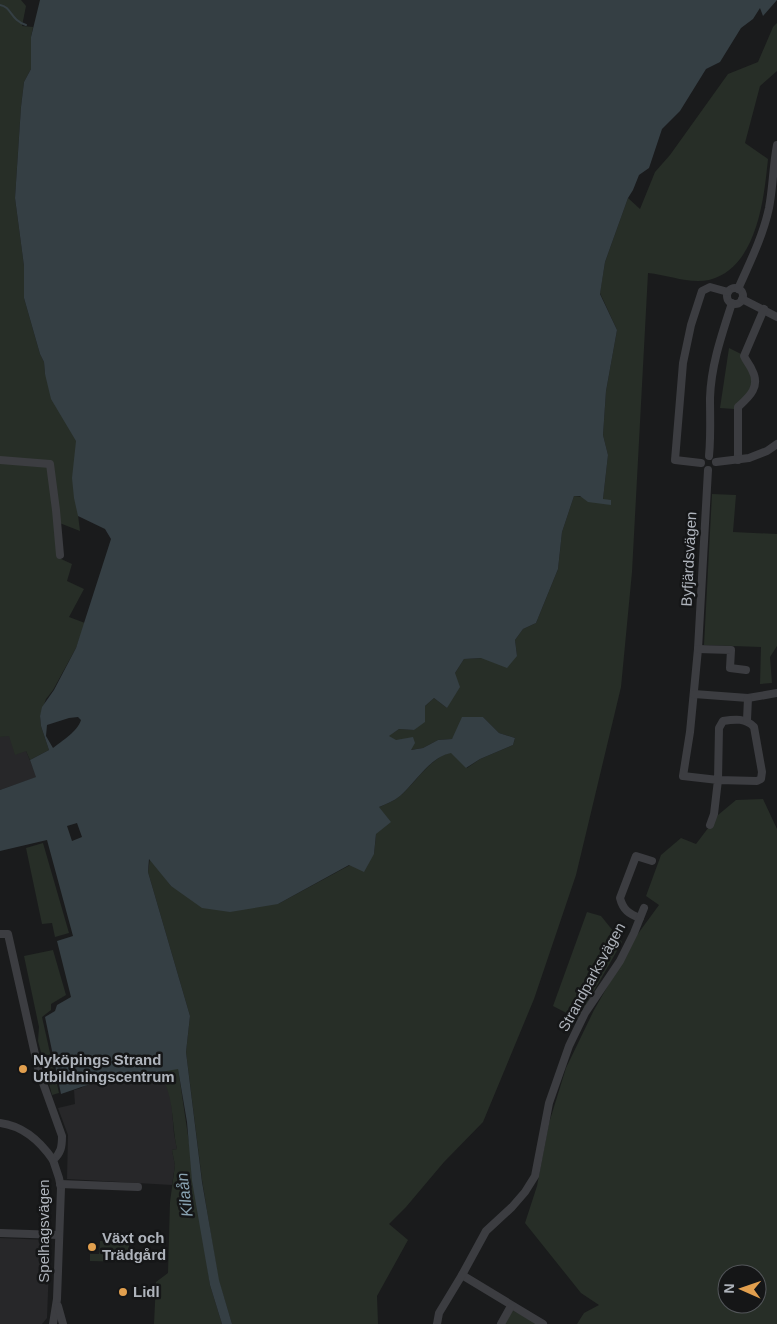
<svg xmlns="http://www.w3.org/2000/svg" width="777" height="1324" font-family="Helvetica,sans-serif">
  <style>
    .built { fill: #272729 }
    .green { fill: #272e27; fill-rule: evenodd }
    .water { fill: #353f44; fill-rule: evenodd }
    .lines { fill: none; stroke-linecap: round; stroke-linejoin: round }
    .stream { stroke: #353f44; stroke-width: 2 }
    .minor { stroke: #3c3d41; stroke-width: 8 }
    .poi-dot { fill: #e19f4e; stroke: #151617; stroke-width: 2 }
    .labels { text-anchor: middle; stroke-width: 5; stroke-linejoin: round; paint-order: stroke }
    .street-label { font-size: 15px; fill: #aeb3bb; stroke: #151617 }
    .poi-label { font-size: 15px; font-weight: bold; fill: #aeb3bb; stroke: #151617; text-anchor: start }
    .water-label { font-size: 16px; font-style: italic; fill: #89a3b2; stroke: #151617 }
  </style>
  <rect width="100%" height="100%" fill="#1a1b1c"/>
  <g class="built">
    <path d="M9,735L26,751L37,777L0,790V737Z"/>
    <path d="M159,1072L165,1081L171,1098L174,1134L177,1149L172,1150L175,1165L172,1185L67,1179L68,1135L58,1108L75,1104L74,1090L81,1088L100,1076L137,1075L143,1083L145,1075Z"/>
    <path d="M0,1238L50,1240L47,1318L42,1324H0Z"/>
  </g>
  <g class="green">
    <path d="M0,0H21L26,6L22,26L33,27L31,37V69L24,82L21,107L15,198L24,266V298L40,354L44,362L45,374L80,439L78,515L80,531L57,522L59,558L72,564L67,581L84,589L69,617L85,623L76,648L53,690L46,699L40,716L41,726L49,750L30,760L26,751L15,755L9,736L0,737Z"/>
    <path d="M777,23V71L760,86L745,143L768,159C764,199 757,268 709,280C689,284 668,275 648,273L632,572L621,687L576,875L534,999L483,1122L444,1162L406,1207L389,1224L408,1240L377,1296L378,1324H232L218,1278L202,1180L186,1052L190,1016L148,872L150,858L171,886L278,904L350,865L374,854L379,807C386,804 394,801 400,796C416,782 430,758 451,752L467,768L480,759L513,745L515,738L499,733L483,717L452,739L438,740L423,748L410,750L388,736L399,729L414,730L425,706L434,698L447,708L455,673L464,659L517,656L515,640L523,629L536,623L558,569L562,532L574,496L603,499L608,455L603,435L606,391L617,330L600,293L605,262L628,198L640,209L655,172L670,155L728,74L758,62L773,27Z"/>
    <path d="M729,348L741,354L752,377V385L750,392L734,409L720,408Z"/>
    <path d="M712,494L736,495L733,532L777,534V646L770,657L772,683L760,684L761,647L704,645Z"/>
    <path d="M763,799L777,829V1324H577L584,1313L599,1305L581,1293L525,1223L537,1186L549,1123L566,1068L594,1010L637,935L659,905L646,896L661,855L681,838L696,844L718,815L736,800ZM727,1274H757V1304H727Z"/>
    <path d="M43,843L69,933L55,937L52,923L42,924L26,848Z"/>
    <path d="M587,912L601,916L622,942L578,1019L553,1006Z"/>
    <path d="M53,950L66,995L51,1004V1010L42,1017L59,1093L52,1095L38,1041L39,1027L24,956Z"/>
    <path d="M178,1068L210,1285L222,1324H154L156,1282L168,1273L170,1202L175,1165L172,1150L177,1149C171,1121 175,1097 159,1072Z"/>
    <path d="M100,1241H129V1262L90,1261V1254H99Z"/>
    <path d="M512,1310L538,1324H505Z"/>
  </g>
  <path class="water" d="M40,0H777L763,16L760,8L753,19L741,28L720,62L706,69L680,111L662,129L649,168L639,175L633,190L628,198L605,262L600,294L617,330L606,391L603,435L608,455L603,499L611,500V505L588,502L580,496H574L562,532L558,569L536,623L523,629L515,640L517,656L507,668L481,658L464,659L455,673L460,687L447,708L434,698L425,706V722L414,730L399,729L389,736L396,740L413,737L415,743L411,750L423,748L438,740L452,739L462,717H483L499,733L515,738L513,745L480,759L466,768L451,753C430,757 416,782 400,796C394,801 386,804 379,807L391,822L376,834L374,854L364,872L349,865L278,904L230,912L202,908L171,886L149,859L148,872L190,1016L186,1052L202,1182L219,1280L232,1324H222L210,1285L192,1181L187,1122L178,1069L145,1075L144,1083H140V1078L137,1075L101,1076L96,1082L61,1094L45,1017L55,1011L57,1005L71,997L57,941L73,936L47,840L0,851V790L36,777L30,760L49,750L41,726L40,716L42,707L54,690L76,648L111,539L105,529L78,516L74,498L72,478L76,441L51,399L45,374L44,362L40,354L24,298V266L15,198L21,107L24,82L31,69V37ZM78,717L81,720C78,731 62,741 53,748L46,736L47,725L69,718ZM77,823L82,837L72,841L67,826Z"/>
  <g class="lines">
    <path class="stream" d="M0,5C12,7 10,20 26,25"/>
    <g class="minor">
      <circle cx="735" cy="296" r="8"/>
      <path d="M738,289C750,262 763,236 769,208C773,187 773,166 777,145"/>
      <path d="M742,299L777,317"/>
      <path d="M709,456C711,436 710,417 710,398C711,365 722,334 732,303"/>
      <path d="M0,460L50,464L56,510L60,555"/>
      <path d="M738,460V407C749,397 761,387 752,370C750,365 746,361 744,356L764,309"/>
      <path d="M716,462L749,458L767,451L777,444"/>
      <path d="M701,463L675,460L683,363L691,325L702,291L710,287L728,292"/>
      <path d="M708,470L698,649L690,732L683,776L718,780L719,728L723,721C735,719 746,718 754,727L762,772L761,779L757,781L718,780L714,814L710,825"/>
      <path d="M698,649L731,650L730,668L746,670"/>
      <path d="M694,694L748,698L777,693"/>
      <path d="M747,720L748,698"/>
      <path d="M640,918C629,914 623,910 620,898L636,856L652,861"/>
      <path d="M0,934H8L39,1072L62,1136C62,1147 61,1153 53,1160L59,1178L61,1188L57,1299L53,1324"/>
      <path d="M0,1123C24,1126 40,1141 53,1160"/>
      <path d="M60,1184L138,1187"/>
      <path d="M0,1233L59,1235"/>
      <path d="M462,1275L543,1324"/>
      <path d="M58,1306L63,1324"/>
      <path d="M437,1324L439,1313L462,1275L486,1231L512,1207L525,1192L535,1176L549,1103L569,1046L585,1013L620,961L634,933L644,908"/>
      <path d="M501,1324L511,1306"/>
    </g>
  </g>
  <g class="poi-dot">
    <circle cx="23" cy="1069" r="5"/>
    <circle cx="92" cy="1247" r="5"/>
    <circle cx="123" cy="1292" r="5"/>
  </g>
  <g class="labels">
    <g class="street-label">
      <text transform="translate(689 559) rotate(-87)" y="5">Byfjärdsvägen</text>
      <text transform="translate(592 977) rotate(-61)" y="5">Strandparksvägen</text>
      <text transform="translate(44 1231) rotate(-90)" y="5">Spelhagsvägen</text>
    </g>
    <g class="poi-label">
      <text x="33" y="1065">Nyköpings Strand<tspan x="33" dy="17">Utbildningscentrum</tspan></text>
      <text x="102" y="1243">Växt och<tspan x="102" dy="17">Trädgård</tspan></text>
      <text x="133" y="1297">Lidl</text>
    </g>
    <g class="water-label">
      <text transform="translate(184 1195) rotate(-97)" y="6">Kilaån</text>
    </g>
  </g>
  <g transform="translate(742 1289) rotate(272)"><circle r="24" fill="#151617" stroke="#525559"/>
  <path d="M0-4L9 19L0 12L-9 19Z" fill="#e19f4e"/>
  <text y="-8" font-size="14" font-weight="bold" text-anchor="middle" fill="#aeb3bb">N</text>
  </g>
</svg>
